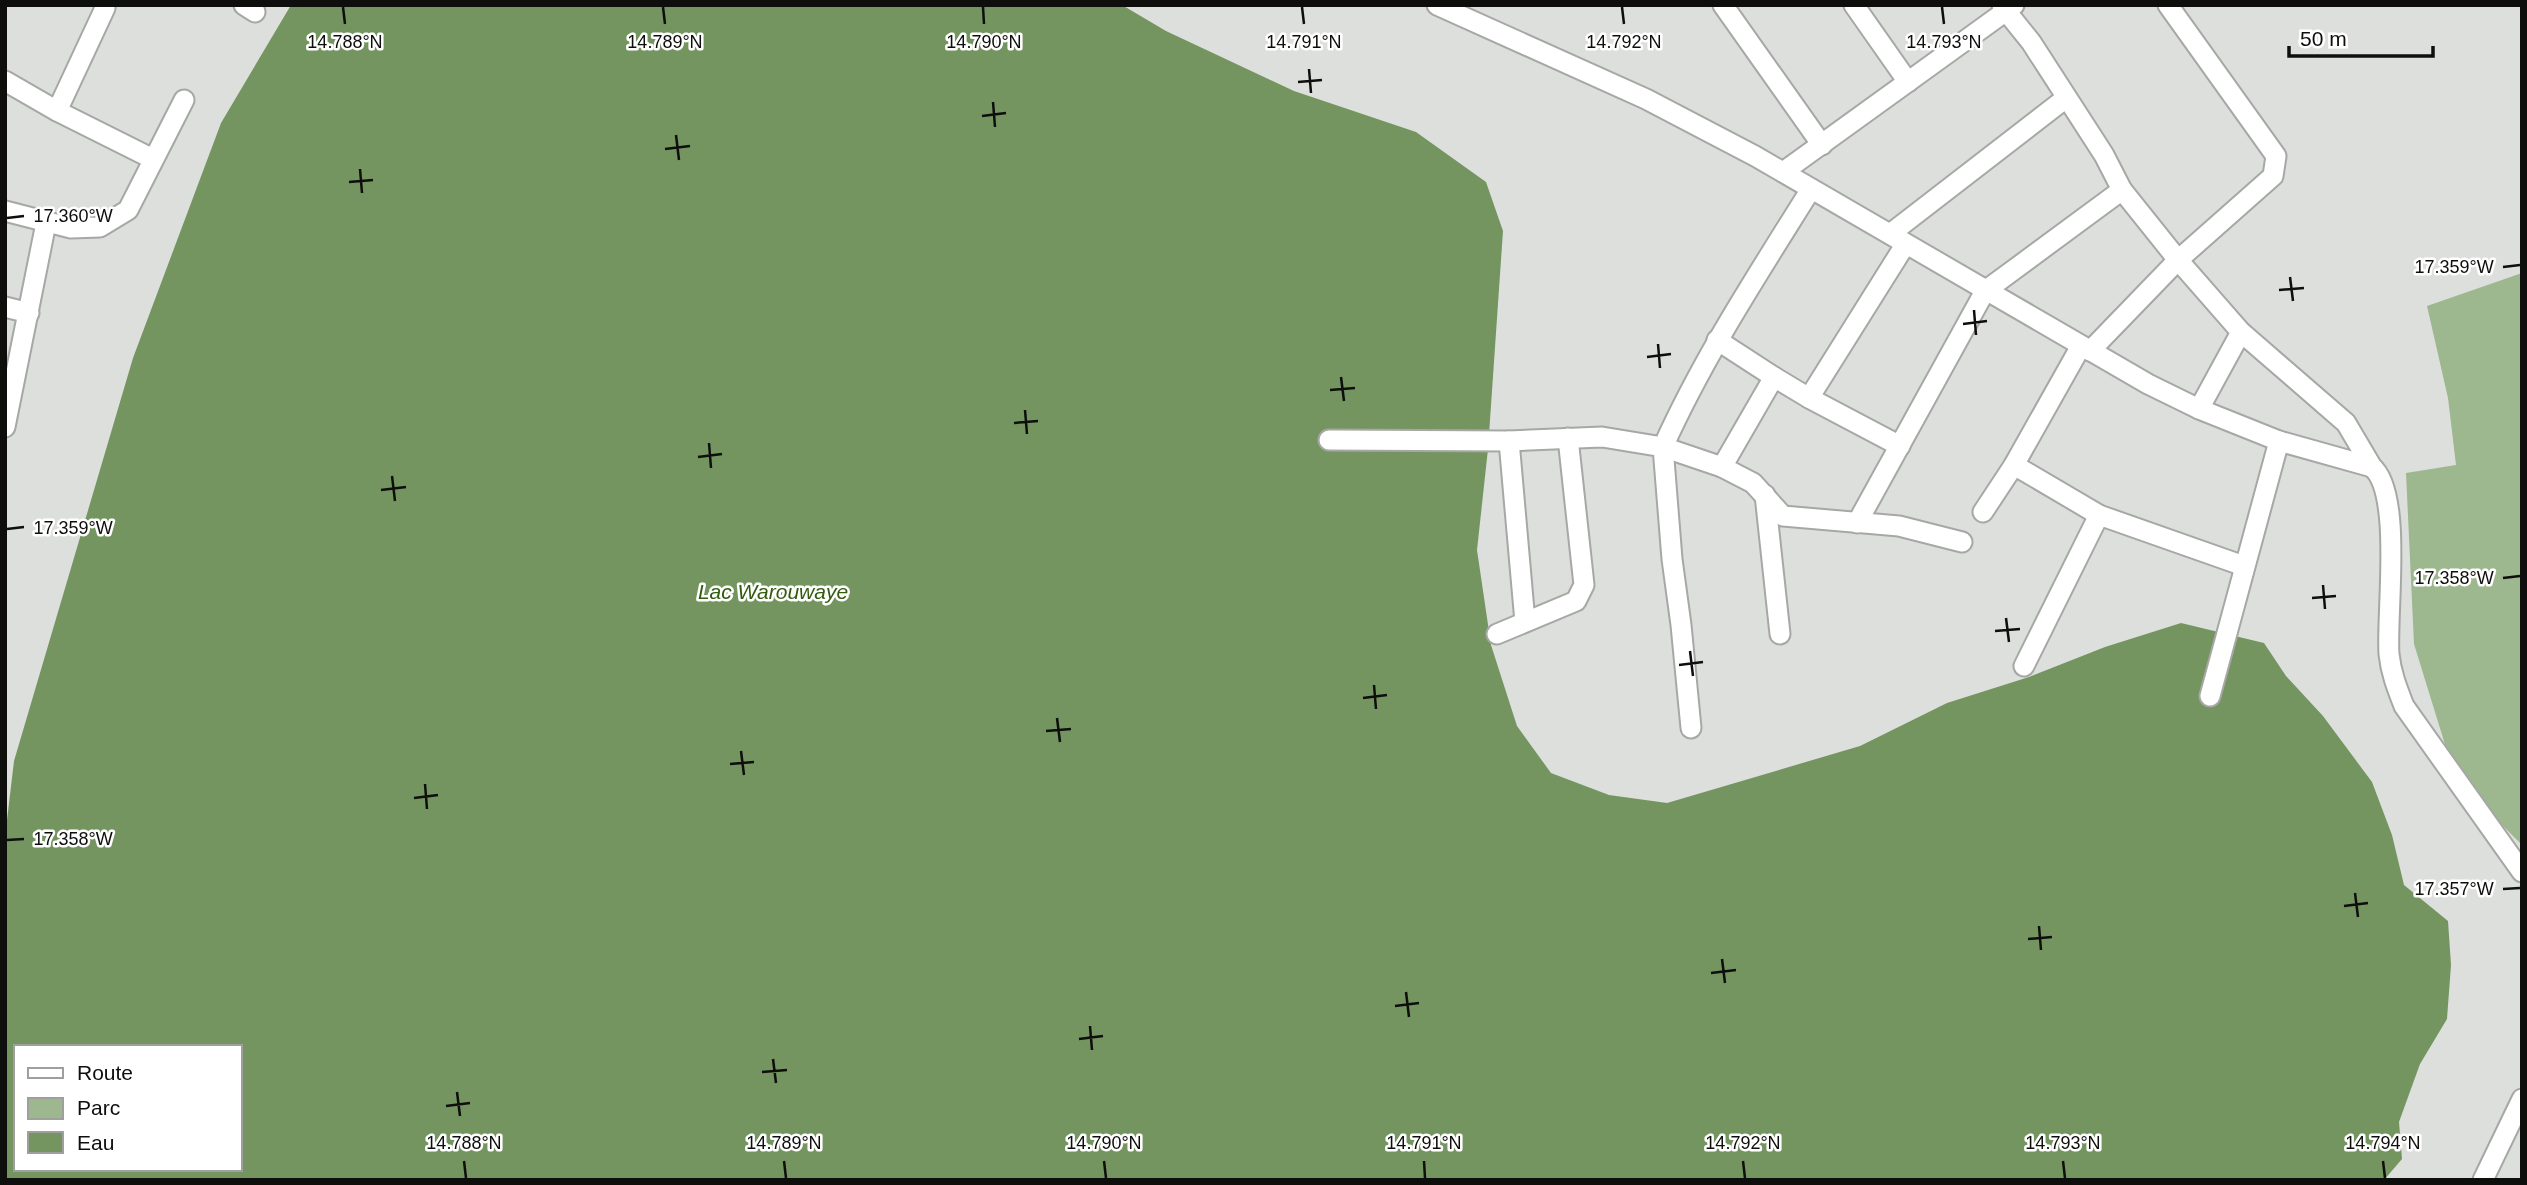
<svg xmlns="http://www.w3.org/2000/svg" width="2527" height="1185" font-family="Helvetica,sans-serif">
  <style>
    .green { fill: #9db78e }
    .water { fill: #749560; fill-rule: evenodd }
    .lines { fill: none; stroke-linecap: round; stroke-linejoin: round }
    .street-casing { stroke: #a6a8a5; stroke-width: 23 }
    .street { stroke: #fff; stroke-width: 19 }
    .ticks { fill: none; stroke: #0e0e0d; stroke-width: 2.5 }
    .labels { text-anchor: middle; stroke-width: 5; stroke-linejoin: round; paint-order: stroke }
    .water-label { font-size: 21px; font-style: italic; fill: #335c0e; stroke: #fff }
    .ticks-label { font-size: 18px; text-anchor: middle; fill: #0e0e0d; stroke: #fff; stroke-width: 5; stroke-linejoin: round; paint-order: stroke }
  </style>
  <rect width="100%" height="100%" fill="#dddfdc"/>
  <path class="green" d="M2522,273V845L2480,803L2447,751L2414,644L2406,473L2456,465L2448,398L2427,306Z"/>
  <path class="water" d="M291,5H1122L1166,31L1294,91L1416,132L1486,182L1503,231L1488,449L1477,550L1491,645L1517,726L1551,773L1609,795L1667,803L1860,746L1947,703L2029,677L2105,647L2181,623L2264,643L2286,676L2323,716L2372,782L2392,835L2404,885L2448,921L2451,965L2447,1019L2420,1064L2399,1122L2402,1159L2384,1180H5V837L14,761L133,358L221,123ZM16,1047H240V1169H16Z"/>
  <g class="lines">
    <g class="street-casing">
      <g id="street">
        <path d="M244,5L255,12"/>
        <path d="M1437,5L1646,99L1755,156L2148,384L2199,409L2279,441L2372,467"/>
        <path d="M1723,5L1822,145"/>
        <path d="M1854,5L1908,82"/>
        <path d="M2014,5L2006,11L2031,42L2104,155L2122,190L2178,260L2241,332L2346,423L2372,467C2403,493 2386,614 2389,654C2391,673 2397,688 2404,706L2522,872"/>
        <path d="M5,81L57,111L153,159"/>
        <path d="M57,111L105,8"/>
        <path d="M1783,172L2006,11L2002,5"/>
        <path d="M1811,189C1758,274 1704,356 1663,447L1722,467L1753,483L1783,516L1899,526L1962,542"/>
        <path d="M5,211L71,228L100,227L128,210L184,100"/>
        <path d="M1890,234L2066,98"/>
        <path d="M5,307L29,313"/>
        <path d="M1717,340L1774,377"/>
        <path d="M2090,351L2178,260L2273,176L2276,156L2168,5"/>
        <path d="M1809,398L1900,446"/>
        <path d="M2199,409L2241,332"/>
        <path d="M5,427L46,223"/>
        <path d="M1329,440L1509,441L1602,437L1663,447L1672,559L1681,625L1691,728"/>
        <path d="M1509,441L1525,622"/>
        <path d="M2014,465L2099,515L2244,566"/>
        <path d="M1722,467L1774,377L1809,398L1905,245"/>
        <path d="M1765,495L1780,634"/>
        <path d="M1983,512L2014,465L2081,346"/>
        <path d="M1857,523L1985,291L2122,190"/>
        <path d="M1497,634L1576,601L1584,585L1568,438"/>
        <path d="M2024,666L2099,515"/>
        <path d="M2210,696L2279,441"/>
        <path d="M2483,1180L2522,1099"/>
      </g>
    </g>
    <use href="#street" class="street"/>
  </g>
  <path class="ticks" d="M343,7L345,24M663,7L665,24M983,7L984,24M1302,7L1304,24M1622,7L1624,24M1942,7L1944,24M1309,69L1311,93M1298,82L1322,80M993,102L995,127M982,116L1006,113M676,135L679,160M665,149L690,146M360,169L362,193M349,182L373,180M7,218L24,216M2503,267L2520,265M2290,277L2293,301M2279,290L2304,288M1974,310L1976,335M1963,324L1987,321M1658,344L1660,368M1647,357L1671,354M1341,377L1344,401M1330,390L1355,388M1025,410L1027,434M1014,423L1038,421M709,443L711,468M698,457L722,454M392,476L395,501M381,490L406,487M7,529L24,527M2503,578L2520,576M2323,585L2325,609M2312,598L2336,596M2006,618L2009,642M1995,631L2020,629M1690,651L1693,676M1679,665L1703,662M1374,685L1376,709M1363,698L1387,695M1057,718L1060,742M1046,731L1071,729M741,751L744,775M730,764L754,762M425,784L427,809M414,798L438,795M7,840L24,839M2503,889L2520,888M2355,893L2358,917M2344,906L2368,903M2039,926L2041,950M2028,939L2052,937M1722,959L1725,983M1711,973L1736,970M1406,992L1409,1017M1395,1006L1419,1003M1090,1026L1092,1050M1079,1039L1103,1036M773,1059L776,1083M762,1072L787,1070M457,1092L460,1116M446,1106L470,1103M464,1161L466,1178M784,1161L786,1178M1104,1161L1106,1178M1424,1161L1425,1178M1743,1161L1745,1178M2063,1161L2065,1178M2383,1161L2385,1178"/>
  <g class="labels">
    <g class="water-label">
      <text x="773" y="599">Lac Warouwaye</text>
    </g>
  </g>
  <g class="ticks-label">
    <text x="345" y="48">14.788°N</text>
    <text x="665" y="48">14.789°N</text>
    <text x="984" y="48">14.790°N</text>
    <text x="1304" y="48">14.791°N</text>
    <text x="1624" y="48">14.792°N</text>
    <text x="1944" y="48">14.793°N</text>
    <text x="73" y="222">17.360°W</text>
    <text x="2454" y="273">17.359°W</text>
    <text x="73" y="534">17.359°W</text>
    <text x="2454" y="584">17.358°W</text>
    <text x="73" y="845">17.358°W</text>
    <text x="2454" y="895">17.357°W</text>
    <text x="464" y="1149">14.788°N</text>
    <text x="784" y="1149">14.789°N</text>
    <text x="1104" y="1149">14.790°N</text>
    <text x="1424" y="1149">14.791°N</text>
    <text x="1743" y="1149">14.792°N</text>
    <text x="2063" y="1149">14.793°N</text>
    <text x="2383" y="1149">14.794°N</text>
  </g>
  <rect width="2527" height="1185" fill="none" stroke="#0e0e0d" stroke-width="14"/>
  <rect x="14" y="1045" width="228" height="126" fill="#ffffff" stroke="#9f9f9e" stroke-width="2"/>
  <rect x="28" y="1068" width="35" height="10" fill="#ffffff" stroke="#9f9f9e" stroke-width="2"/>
  <text x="77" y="1080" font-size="21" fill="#0e0e0d">Route</text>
  <rect x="28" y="1098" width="35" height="21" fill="#9db78e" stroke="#9f9f9e" stroke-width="2"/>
  <text x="77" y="1115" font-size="21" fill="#0e0e0d">Parc</text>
  <rect x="28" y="1132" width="35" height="21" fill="#749560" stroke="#9f9f9e" stroke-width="2"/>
  <text x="77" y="1150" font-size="21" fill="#0e0e0d">Eau</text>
  <path d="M2289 46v10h144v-10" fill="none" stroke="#0e0e0d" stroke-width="3.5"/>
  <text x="2300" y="46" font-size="21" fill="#0e0e0d" stroke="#ffffff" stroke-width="5" paint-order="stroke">50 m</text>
</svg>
